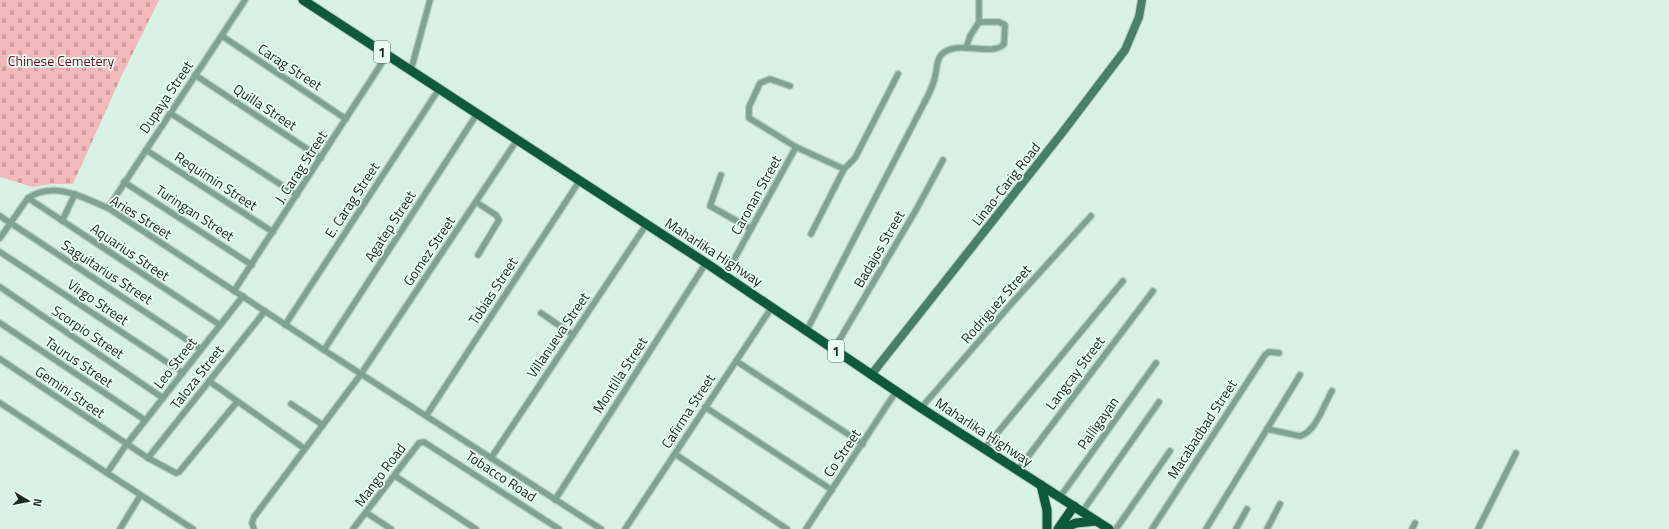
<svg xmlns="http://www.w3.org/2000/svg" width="1669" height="529" font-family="'Titillium Web',sans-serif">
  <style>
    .cemetery { fill: url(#cemetery-stones) }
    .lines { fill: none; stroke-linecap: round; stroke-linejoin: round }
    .minor-casing { stroke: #b6cdc2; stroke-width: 8 }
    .secondary-casing { stroke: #b6cdc2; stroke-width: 10 }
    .trunk-casing { stroke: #b6cdc2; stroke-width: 11 }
    .minor { stroke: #80a291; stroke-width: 5.5 }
    .secondary { stroke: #4a7f67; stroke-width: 8 }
    .trunk { stroke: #0e583e; stroke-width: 9 }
    .labels { text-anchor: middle; stroke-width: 3.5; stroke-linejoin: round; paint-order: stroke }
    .shield { fill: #e9fef3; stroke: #5a6861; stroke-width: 1 }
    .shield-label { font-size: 13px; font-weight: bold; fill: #1d2722 }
    .park-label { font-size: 14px; fill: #711025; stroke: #e9fef3 }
    .street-label { font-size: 14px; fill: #1d2722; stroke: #e9fef3 }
  </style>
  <defs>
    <pattern id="cemetery-stones" width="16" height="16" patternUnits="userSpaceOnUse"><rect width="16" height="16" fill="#f3b9bb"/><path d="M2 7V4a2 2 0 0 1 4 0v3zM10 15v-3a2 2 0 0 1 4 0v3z" fill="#d09fa0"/></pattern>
  </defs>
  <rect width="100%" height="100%" fill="#d7f2e5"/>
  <path class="cemetery" d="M0,0H159L121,77L73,184H50L33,187L0,177Z"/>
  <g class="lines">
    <g class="minor-casing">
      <g id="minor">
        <path d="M222,36L346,119"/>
        <path d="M966,48L970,36L979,22"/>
        <path d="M411,70L430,0"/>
        <path d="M195,75L321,158"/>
        <path d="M790,86L770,79L760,83L749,107V118L796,147L844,169L855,158L898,74"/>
        <path d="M170,113L297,195"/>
        <path d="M146,150L273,232"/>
        <path d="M721,175L710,206L751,229"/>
        <path d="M124,182L252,265"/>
        <path d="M28,198L220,325"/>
        <path d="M476,202L496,215L499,220L478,255"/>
        <path d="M108,208L245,0"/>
        <path d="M0,216L201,349"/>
        <path d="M62,221L75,194"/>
        <path d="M811,234L844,169"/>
        <path d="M0,238L28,198C54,181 82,197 108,208L324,350L601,529"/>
        <path d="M0,252L182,372"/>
        <path d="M725,276L796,147"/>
        <path d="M0,287L163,398"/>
        <path d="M234,291L387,55"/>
        <path d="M541,313L573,335"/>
        <path d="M0,323L145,420"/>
        <path d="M285,325L439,89"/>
        <path d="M807,330L918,115C925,101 934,87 936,72C937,66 937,60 941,55C957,38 991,58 1004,44L1005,25L999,22H979V0"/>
        <path d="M834,349L916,210L943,160"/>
        <path d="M324,350L477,114"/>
        <path d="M0,359L148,458L176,473L179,472L237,402"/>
        <path d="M736,361L863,444"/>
        <path d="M209,381L305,449"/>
        <path d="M0,403L107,473"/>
        <path d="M291,404L323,425"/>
        <path d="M705,407L832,490"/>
        <path d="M921,408L1012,303L1091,216"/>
        <path d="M426,416L580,180"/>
        <path d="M1267,429L1300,436C1316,432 1324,404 1332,391"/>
        <path d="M984,449L1123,281"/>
        <path d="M675,454L787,529"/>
        <path d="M148,458L265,311"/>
        <path d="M491,458L646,225"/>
        <path d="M1017,471L1153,291"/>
        <path d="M395,476L476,529"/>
        <path d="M1060,497L1156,363"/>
        <path d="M555,500L706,263"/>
        <path d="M1082,512L1159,402"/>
        <path d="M367,513L391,529"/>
        <path d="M120,529L140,496"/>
        <path d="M193,529L107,473L126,445L243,296"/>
        <path d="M254,529L252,523L254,517L361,374L517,140"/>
        <path d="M353,529L419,443L424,442L559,529"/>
        <path d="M625,529L772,307"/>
        <path d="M806,529L897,390"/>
        <path d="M1116,529L1170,451"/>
        <path d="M1152,529L1265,355L1269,352L1279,353"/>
        <path d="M1206,529L1300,375"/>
        <path d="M1236,529L1247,509"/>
        <path d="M1267,529L1280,504"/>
        <path d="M1412,529L1415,523"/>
        <path d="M1478,529L1516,453"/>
      </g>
    </g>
    <g class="secondary-casing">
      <path id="secondary" d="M871,375L1062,133L1125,50L1139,17L1142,0"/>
    </g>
    <g class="trunk-casing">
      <g id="trunk">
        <path d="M303,0L706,263L921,408L1109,529"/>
        <path d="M1041,485L1047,510V529"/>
        <path d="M1058,529L1074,506"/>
        <path d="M1062,529L1076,523L1096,521"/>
      </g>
    </g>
    <use href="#minor" class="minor"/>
    <use href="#secondary" class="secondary"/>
    <use href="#trunk" class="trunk"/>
  </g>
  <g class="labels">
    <g class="shield">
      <rect x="374" y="41" width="16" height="22" rx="3"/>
      <rect x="828" y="340" width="16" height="22" rx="3"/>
    </g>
    <g class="shield-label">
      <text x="382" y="57">1</text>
      <text x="836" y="356">1</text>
    </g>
    <g class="park-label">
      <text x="61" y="66">Chinese Cemetery</text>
    </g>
    <g class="street-label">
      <text transform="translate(290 67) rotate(33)" y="5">Carag Street</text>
      <text transform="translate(166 97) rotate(-56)" y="5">Dupaya Street</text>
      <text transform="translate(265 107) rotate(33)" y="5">Quilla Street</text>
      <text transform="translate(301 167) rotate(-57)" y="5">J. Carag Street</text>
      <text transform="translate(216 181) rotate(33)" y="5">Requimin Street</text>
      <text transform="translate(1006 184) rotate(-52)" y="5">Linao-Carig Road</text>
      <text transform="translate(756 195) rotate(-61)" y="5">Caronan Street</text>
      <text transform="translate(352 200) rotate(-57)" y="5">E. Carag Street</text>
      <text transform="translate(195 213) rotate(33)" y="5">Turingan Street</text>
      <text transform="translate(141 217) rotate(32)" y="5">Aries Street</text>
      <text transform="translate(390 226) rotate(-57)" y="5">Agatep Street</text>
      <text transform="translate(879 249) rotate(-60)" y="5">Badajos Street</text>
      <text transform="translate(429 251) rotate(-56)" y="5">Gomez Street</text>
      <text transform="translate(130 252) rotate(34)" y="5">Aquarius Street</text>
      <text transform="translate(714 252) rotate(33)" y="5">Maharlika Highway</text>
      <text transform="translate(107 272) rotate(33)" y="5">Saguitarius Street</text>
      <text transform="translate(493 291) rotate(-57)" y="5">Tobias Street</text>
      <text transform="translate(98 302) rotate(34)" y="5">Virgo Street</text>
      <text transform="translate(996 304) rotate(-49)" y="5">Rodriguez Street</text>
      <text transform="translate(88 332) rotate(34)" y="5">Scorpio Street</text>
      <text transform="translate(558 335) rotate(-56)" y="5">Villanueva Street</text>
      <text transform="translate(79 362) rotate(34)" y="5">Taurus Street</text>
      <text transform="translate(175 363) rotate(-52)" y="5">Leo Street</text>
      <text transform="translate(1075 373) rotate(-53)" y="5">Langcay Street</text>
      <text transform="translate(620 375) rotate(-57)" y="5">Montilla Street</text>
      <text transform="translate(197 377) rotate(-52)" y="5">Taloza Street</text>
      <text transform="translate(70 392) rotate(34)" y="5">Gemini Street</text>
      <text transform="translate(688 411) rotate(-57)" y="5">Cafirma Street</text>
      <text transform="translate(1098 423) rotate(-55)" y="5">Palligayan</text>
      <text transform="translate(1202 429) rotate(-57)" y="5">Macabadbad Street</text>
      <text transform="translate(984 432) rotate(33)" y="5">Maharlika Highway</text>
      <text transform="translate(842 453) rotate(-56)" y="5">Co Street</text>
      <text transform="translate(380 475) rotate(-53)" y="5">Mango Road</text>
      <text transform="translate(501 476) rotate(33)" y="5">Tobacco Road</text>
    </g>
  </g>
  <g transform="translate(28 501) rotate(100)" stroke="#e9fef3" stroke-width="3" paint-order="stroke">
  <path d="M0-3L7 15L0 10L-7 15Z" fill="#1d2722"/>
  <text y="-6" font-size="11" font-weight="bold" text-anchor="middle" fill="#1d2722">N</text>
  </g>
</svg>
